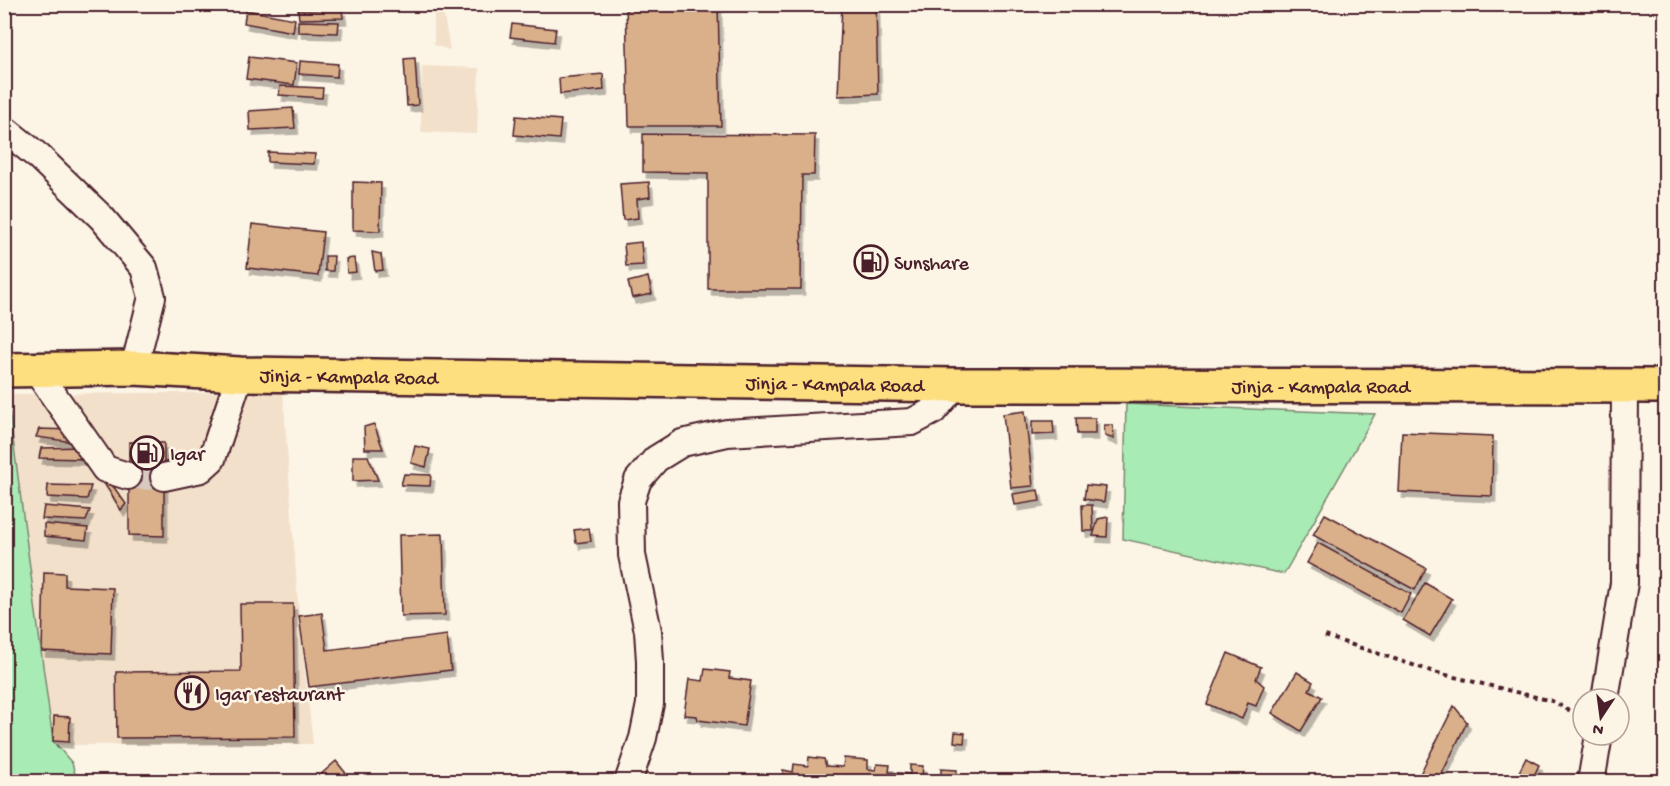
<svg xmlns="http://www.w3.org/2000/svg" width="1670" height="786" font-family="'Gochi Hand',sans-serif">
  <style>
    .built { fill: #f2e0ca }
    .green { fill: #a9ebb4; stroke: #7a8570; stroke-width: 1.5 }
    .building { fill: #dab08b; stroke: #4a1f2b; stroke-width: 1.5; filter: url(#shadow) }
    .lines { fill: none; stroke-linecap: round; stroke-linejoin: round }
    .minor-tunnel { stroke: #d8cac0; stroke-width: 26; stroke-dasharray: 26 13; stroke-linecap: butt }
    .minor-casing { stroke: #4a1f2b; stroke-width: 30 }
    .highway-casing { stroke: #4a1f2b; stroke-width: 38 }
    .path { stroke: #4a1f2b; stroke-width: 4; stroke-dasharray: 4.5 4.5; stroke-linecap: butt }
    .minor { stroke: #fcf5e5; stroke-width: 26 }
    .highway { stroke: #fddf80; stroke-width: 33 }
    .labels { text-anchor: middle; stroke-width: 5; stroke-linejoin: round; paint-order: stroke }
    .poi-label { font-size: 20px; fill: #4a1f2b; stroke: #fcf5e5; text-anchor: start }
    .street-label { font-size: 20px; fill: #4a1f2b; stroke: #fcf5e5 }
  </style>
  <defs>
    <filter id="shadow"><feDropShadow dx="3.5" dy="6" stdDeviation="0" flood-color="#0004"/></filter>
  </defs>
  <rect width="100%" height="100%" fill="#fcf5e5"/>
  <filter id="ink" filterUnits="userSpaceOnUse"><feTurbulence type="fractalNoise" baseFrequency=".0167" numOctaves="2"/><feDisplacementMap in="SourceGraphic" scale="12" xChannelSelector="R" yChannelSelector="G"/><feConvolveMatrix kernelMatrix="1 2 1 2 8 2 1 2 1" color-interpolation-filters="sRGB"/></filter>
  <g filter="url(#ink)">
    <g class="built">
      <path d="M438,4L442,5L450,50L434,45V8Z"/>
      <path d="M422,66L479,68L477,134L421,132Z"/>
      <path d="M283,392L299,616L313,744L51,745L7,394Z"/>
    </g>
    <g class="green">
      <path d="M5,394H7L53,741L72,763L77,781H5Z"/>
      <path d="M1126,404L1375,414L1284,574L1123,539Z"/>
    </g>
    <g class="building">
      <path d="M626,4H718L721,126H629Z"/>
      <path d="M842,4H876L878,94L838,96Z"/>
      <path d="M342,9L343,18L299,19L298,10Z"/>
      <path d="M246,10L295,19L293,32L244,23Z"/>
      <path d="M298,21L339,22L338,33L298,32Z"/>
      <path d="M512,24L556,29L554,42L510,37Z"/>
      <path d="M249,57L297,63L294,85L246,79Z"/>
      <path d="M415,58L418,105L407,106L404,59Z"/>
      <path d="M300,61L338,64L337,77L299,74Z"/>
      <path d="M603,74L604,90L560,94L559,78Z"/>
      <path d="M280,86L323,88L322,98L279,95Z"/>
      <path d="M293,108L295,128L250,130L249,111Z"/>
      <path d="M516,116L561,120L559,139L514,135Z"/>
      <path d="M643,134L815,135L814,175H802L801,289H708V173L643,172Z"/>
      <path d="M268,152L315,154L314,164L268,162Z"/>
      <path d="M353,182L381,183L380,231L353,230Z"/>
      <path d="M649,182L650,197L637,199L638,218L623,220L620,184Z"/>
      <path d="M252,224L323,232L318,276L247,268Z"/>
      <path d="M641,242L643,265L626,266L624,244Z"/>
      <path d="M372,252L381,254L383,270L375,271Z"/>
      <path d="M325,256H334L333,271H325Z"/>
      <path d="M354,258L356,272L347,273L346,259Z"/>
      <path d="M648,277L652,294L632,298L628,282Z"/>
      <path d="M1025,411L1033,486L1011,488L1003,414Z"/>
      <path d="M1076,418H1095V434H1077Z"/>
      <path d="M1032,421H1053L1054,434L1032,435Z"/>
      <path d="M374,424L383,449H365L364,427Z"/>
      <path d="M1104,425H1113L1114,439L1105,436Z"/>
      <path d="M39,429L72,430L73,442L36,437Z"/>
      <path d="M1402,432L1493,436L1492,496L1399,492Z"/>
      <path d="M129,442L164,443V536L129,535Z"/>
      <path d="M415,446L430,449L426,467L411,463Z"/>
      <path d="M83,447L85,459L39,458L41,448Z"/>
      <path d="M353,456H368L378,480L353,481Z"/>
      <path d="M102,471L126,504L121,510L99,475Z"/>
      <path d="M404,474L431,475L430,486L401,485Z"/>
      <path d="M48,485L91,486L87,499L47,497Z"/>
      <path d="M1086,485L1106,487L1104,502L1084,499Z"/>
      <path d="M1038,490L1040,501L1015,505L1013,494Z"/>
      <path d="M1082,505H1092L1093,531H1083Z"/>
      <path d="M44,506L90,510L86,521L42,519Z"/>
      <path d="M1325,514L1426,568L1415,590L1313,535Z"/>
      <path d="M1108,517L1107,537L1093,536L1098,519Z"/>
      <path d="M44,524L88,528L86,540L44,536Z"/>
      <path d="M589,528L591,541L576,543L574,530Z"/>
      <path d="M443,534L445,615L401,616L399,535Z"/>
      <path d="M1318,543L1411,594L1401,613L1307,563Z"/>
      <path d="M44,572L65,573V586L113,588L111,654L42,651Z"/>
      <path d="M1425,583L1452,599L1430,636L1403,620Z"/>
      <path d="M240,604H293L295,737L117,738L116,672L241,671Z"/>
      <path d="M322,613L327,650L447,635L451,670L309,687L299,616Z"/>
      <path d="M1228,653L1261,667L1256,679L1264,686L1256,706L1248,703L1242,719L1207,704Z"/>
      <path d="M705,669L730,672L729,678L751,681L744,726L698,720L697,716L684,715L689,679L703,681Z"/>
      <path d="M1297,672L1313,682L1309,690L1322,697L1301,731L1272,713Z"/>
      <path d="M1454,706L1467,722L1438,782H1416Z"/>
      <path d="M54,716L70,717L69,742L53,741Z"/>
      <path d="M955,732L965,733L964,743L954,742Z"/>
      <path d="M809,757L824,759L826,766L843,767L844,758L868,760V769L876,770L877,764L890,765L889,772L910,774V765L923,766L922,776L941,777V769L957,770L956,782L782,781L783,770L793,772L794,764L808,766Z"/>
      <path d="M1526,758L1539,765L1531,782H1514Z"/>
      <path d="M336,761L353,782H324L319,776Z"/>
    </g>
    <g class="lines">
      <path class="minor-tunnel" d="M128,476L164,477"/>
      <g class="minor-casing">
        <g id="minor">
          <path d="M4,129L39,157L102,218L144,268L152,297L134,368"/>
          <path d="M36,370L105,469L128,476"/>
          <path d="M164,477L201,469L212,459L240,374"/>
          <path d="M1605,699L1624,583L1625,386"/>
          <path d="M628,782L643,738L650,704V661L648,631L632,555L631,501L638,480L656,459L682,443L727,433L912,422L933,411L955,385"/>
          <path d="M1591,782L1599,735"/>
        </g>
      </g>
      <g class="highway-casing">
        <g id="highway">
          <path id="s1" d="M4,370L134,368L240,374L955,385L1666,386"/>
        </g>
      </g>
      <path class="path" d="M1325,636L1434,672L1552,701L1582,717"/>
      <use href="#minor" class="minor"/>
      <use href="#highway" class="highway"/>
    </g>
  </g>
  <defs>
    <g id="fuel-ring" transform="scale(1.725)"><circle r="9.5" fill="#fcf5e5" stroke="#4a1f2b" stroke-width="1.5"/><path d="M-5.5-6h7V0h2V4h1.3V-2.5L3-4.5l.8-.8L6-3V5H2.5V1h-1V6h-7ZM-4.2-4.7v3.2H.2V-4.7Z" fill="#4a1f2b"/></g>
    <g id="restaurant-ring" transform="scale(1.725)"><circle r="9.5" fill="#fcf5e5" stroke="#4a1f2b" stroke-width="1.5"/><path d="M-5-6h1v4h1v-4h1v4h1v-4h1v5L-1.5 .5V6h-2V.5L-5-1ZM5-6V6H3V1.5H1.5Q1.5-4 5-6Z" fill="#4a1f2b"/></g>
  </defs>
  <g fill-rule="evenodd">
    <use href="#fuel-ring" x="871" y="262"/>
    <use href="#fuel-ring" x="147" y="453"/>
    <use href="#restaurant-ring" x="192" y="693"/>
  </g>
  <g class="labels">
    <g class="poi-label">
      <text x="894" y="269">Sunshare</text>
      <text x="170" y="460">Igar</text>
      <text x="215" y="700">Igar restaurant</text>
    </g>
    <g class="street-label">
      <text dy="7" stroke="none"><textPath href="#s1" startOffset="345">Jinja - Kampala Road</textPath></text>
      <text dy="7" stroke="none"><textPath href="#s1" startOffset="831">Jinja - Kampala Road</textPath></text>
      <text dy="7" stroke="none"><textPath href="#s1" startOffset="1317">Jinja - Kampala Road</textPath></text>
    </g>
  </g>
  <rect width="1670" height="786" fill="none" stroke="#fcf5e5" stroke-width="24"/>
  <rect x="12" y="12" width="1646" height="762" fill="none" stroke="#4a1f2b" stroke-width="2" filter="url(#ink)"/>
  <g transform="translate(1601 717) rotate(193)"><circle r="28" fill="#fcf5e5" stroke="#b59f9b" stroke-width="1.5"/>
  <path d="M0-4.5L10 22L0 15L-10 22Z" fill="#4a1f2b"/>
  <text y="-9" font-size="16" font-weight="bold" text-anchor="middle" fill="#4a1f2b">N</text>
  </g>
</svg>
